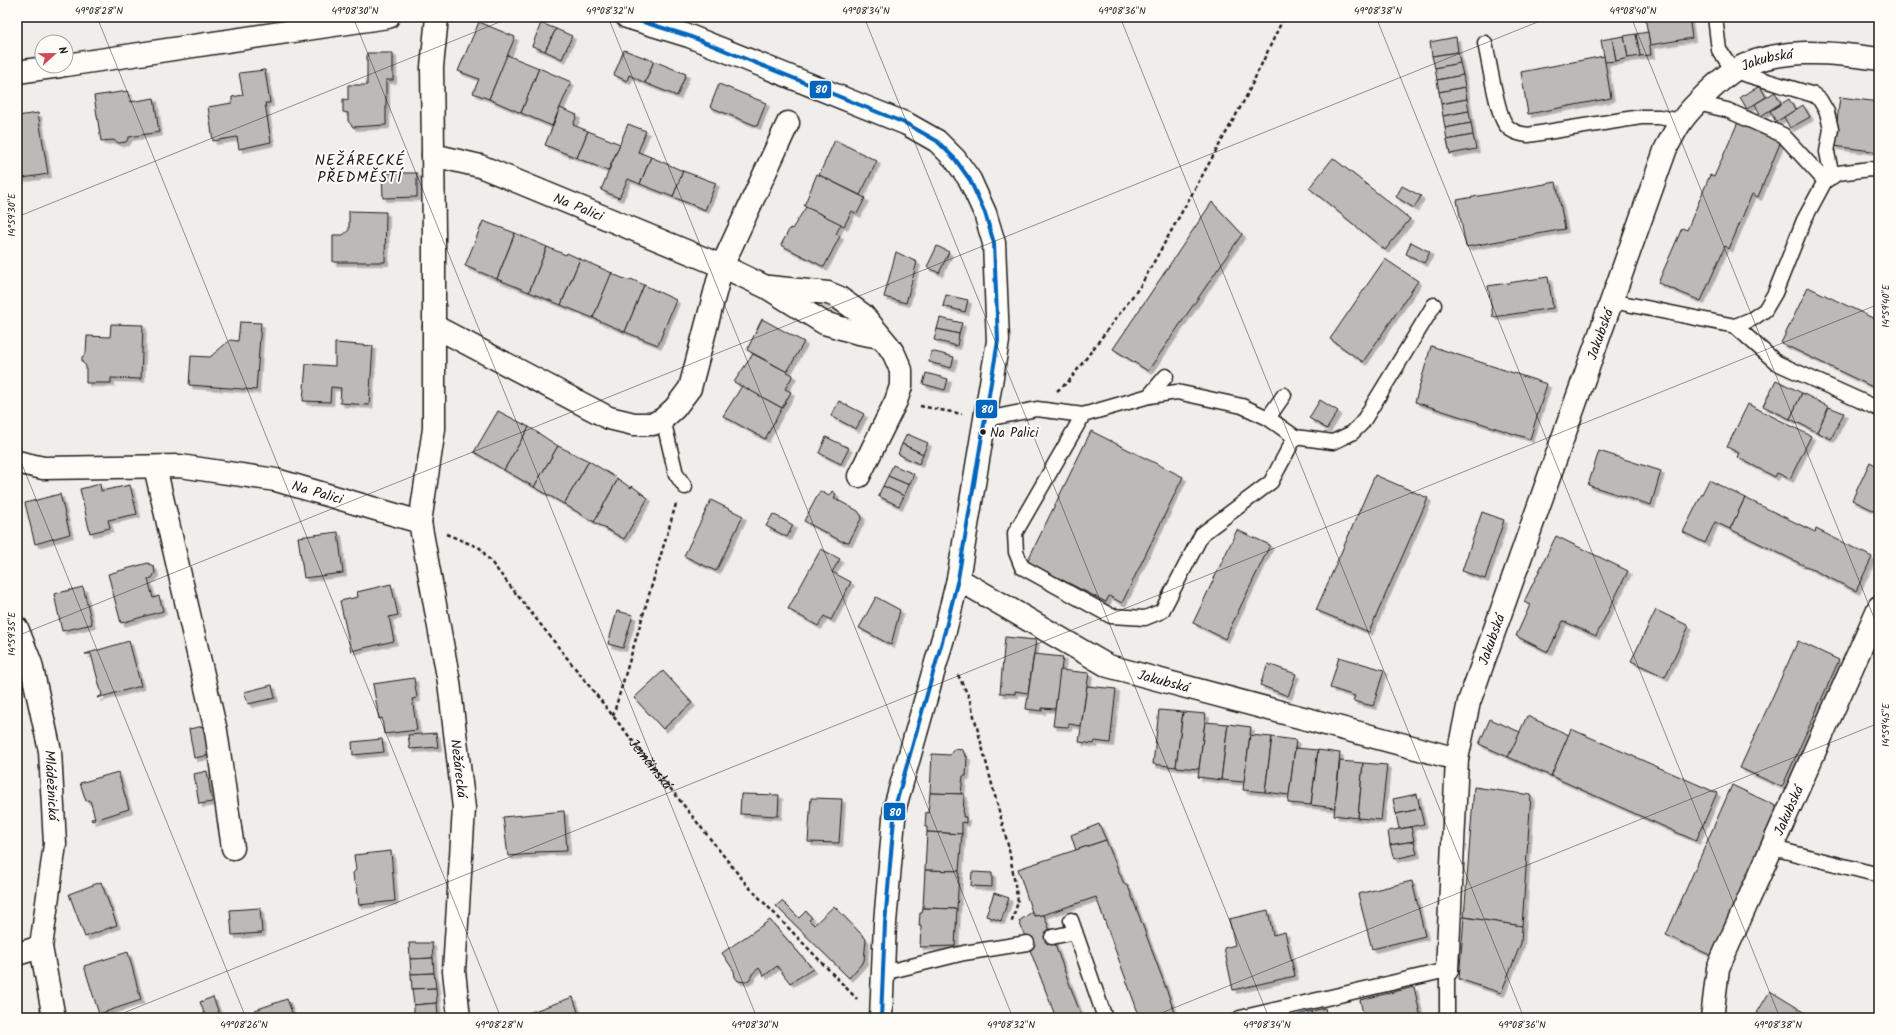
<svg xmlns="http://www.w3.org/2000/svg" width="1896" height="1035" font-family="Kalam,sans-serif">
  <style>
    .green { fill: #d0cfcc; stroke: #767674 }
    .building { fill: #bbbab6; stroke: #1c1c1c; filter: url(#shadow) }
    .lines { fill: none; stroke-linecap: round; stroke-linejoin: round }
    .lane-casing { stroke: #1c1c1c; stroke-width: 17 }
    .street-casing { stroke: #1c1c1c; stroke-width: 25 }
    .secondary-casing { stroke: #1c1c1c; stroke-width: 25 }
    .path { stroke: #1c1c1c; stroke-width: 2.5; stroke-dasharray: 4 3; stroke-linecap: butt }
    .lane { stroke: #fdfcf7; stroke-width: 14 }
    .street { stroke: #fdfcf7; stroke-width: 22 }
    .secondary { stroke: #fdfcf7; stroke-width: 22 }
    .bus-1-casing { stroke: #fdfcf7; stroke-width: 7 }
    .bus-1 { stroke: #0065bd; stroke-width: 4 }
    .ticks { fill: none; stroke: #1c1c1c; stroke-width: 1; stroke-opacity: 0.45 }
    .bus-dot { fill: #1c1c1c; stroke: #fdfcf7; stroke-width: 1.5 }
    .labels { text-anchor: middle; stroke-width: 4; stroke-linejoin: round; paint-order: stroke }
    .bus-label { font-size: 13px; fill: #1c1c1c; stroke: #fdfcf7; text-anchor: start }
    .street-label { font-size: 14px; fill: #1c1c1c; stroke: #fdfcf7 }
    .neighbourhood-label { font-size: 15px; letter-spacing: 1px; fill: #1c1c1c; stroke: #fdfcf7 }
    .line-badge { stroke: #fdfcf7; stroke-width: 1.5 }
    .badge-label { font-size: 11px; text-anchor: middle; font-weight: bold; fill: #fff }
    .neatline { fill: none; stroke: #1c1c1c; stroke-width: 1.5 }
    .ticks-label { font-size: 10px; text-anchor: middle; fill: #1c1c1c }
  </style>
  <defs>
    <filter id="shadow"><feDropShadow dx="3.5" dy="3.5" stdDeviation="0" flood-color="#0004"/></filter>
  </defs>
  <rect width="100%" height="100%" fill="#f0eeea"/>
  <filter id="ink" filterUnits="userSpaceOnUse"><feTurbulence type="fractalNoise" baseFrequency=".025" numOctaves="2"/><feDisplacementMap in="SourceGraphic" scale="8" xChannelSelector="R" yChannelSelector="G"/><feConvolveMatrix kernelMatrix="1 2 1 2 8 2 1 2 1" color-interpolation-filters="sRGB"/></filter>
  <g filter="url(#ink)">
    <path class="green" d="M814,298L835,302L856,322L827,317L810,305Z"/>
    <g class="building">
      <path d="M1645,17H1689L1692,38L1650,45Z"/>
      <path d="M479,22L515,37L489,99L473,93L479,79L458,71Z"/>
      <path d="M541,23L556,29L545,51L532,46Z"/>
      <path d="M556,29L572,36L562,59L545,51Z"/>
      <path d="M1648,32L1651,55L1640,56L1636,34Z"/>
      <path d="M1636,34L1640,56L1628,58L1624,36Z"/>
      <path d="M1624,36L1628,58L1616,61L1612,38Z"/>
      <path d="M1456,37L1458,52L1432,56L1430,42Z"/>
      <path d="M1612,38L1616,61L1605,62L1601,40Z"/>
      <path d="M624,50L654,61L645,83L629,75L627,81L614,75Z"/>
      <path d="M1458,52L1460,63L1435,68L1432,56Z"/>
      <path d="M367,53H393V80H386V125L353,127L348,121V113L343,112V99L348,100V85H367Z"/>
      <path d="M507,55L539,68L521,113L489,99Z"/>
      <path d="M1604,56L1611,98L1528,114L1521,72Z"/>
      <path d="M654,61L686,74L677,96L645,83Z"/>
      <path d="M1460,63L1463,75L1437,80L1435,68Z"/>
      <path d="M539,68L571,82L552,126L521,113Z"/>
      <path d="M265,70L270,103H265L271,142L239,149L237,137L213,141L208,107L232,103V97L243,95L239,73Z"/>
      <path d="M1463,75L1465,87L1439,92L1437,80Z"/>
      <path d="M719,84L766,103L757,126L710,107Z"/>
      <path d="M1760,86L1766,97L1747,109L1740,97Z"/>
      <path d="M1465,87L1467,99L1441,104L1439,92Z"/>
      <path d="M128,91L130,102L154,98L159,132L129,137L126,142L119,143L113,140L101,141L94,96Z"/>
      <path d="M1775,92L1781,103L1761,116L1755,104Z"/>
      <path d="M1840,97L1879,102V152L1834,146Z"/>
      <path d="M1467,99L1469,111L1443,116L1441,104Z"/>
      <path d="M1789,99L1795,110L1776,122L1770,111Z"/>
      <path d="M1803,105L1810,117L1790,128L1784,117Z"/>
      <path d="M560,108L577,115L573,125L588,131L577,158L545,145Z"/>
      <path d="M1469,111L1471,123L1445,128L1443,116Z"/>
      <path d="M38,113L48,174L17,179V116Z"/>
      <path d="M1738,122L1781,141L1758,197L1752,194L1729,249L1725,246L1701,301L1658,283L1682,228L1687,230L1710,175L1714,177Z"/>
      <path d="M1471,123L1473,135L1447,140L1445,128Z"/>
      <path d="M628,124L646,131L638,152L651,157L640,184L628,179L619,198L601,190Z"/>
      <path d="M588,131L620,144L608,171L577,158Z"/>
      <path d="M1473,135L1476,149L1450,154L1447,140Z"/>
      <path d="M835,140L877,161L860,195L819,175Z"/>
      <path d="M651,157L683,171L673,197L640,184Z"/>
      <path d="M1333,158L1410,219L1385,250L1309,188Z"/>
      <path d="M683,171L716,183L705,210L673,197Z"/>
      <path d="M382,173H417V197L383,198Z"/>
      <path d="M817,174L865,198L857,214L852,211L844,226L804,206Z"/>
      <path d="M1556,182L1565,229L1466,247L1457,200Z"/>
      <path d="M1402,186L1421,196L1414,208L1396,197Z"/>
      <path d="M1212,202L1242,234L1148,371L1113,349Z"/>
      <path d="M806,207L841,224L836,234L840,236L824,267L781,245L790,228L792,229Z"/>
      <path d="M349,211L386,212L385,262H333V235H343L349,230Z"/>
      <path d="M483,221L515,233L497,279L465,266Z"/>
      <path d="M515,233L547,247L529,292L497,279Z"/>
      <path d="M1411,242L1430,252L1424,263L1406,254Z"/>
      <path d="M937,246L949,252L939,273L927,267Z"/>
      <path d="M547,247L566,255L567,253L580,259L561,305L529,292Z"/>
      <path d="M896,252L917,262L906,303L884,297Z"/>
      <path d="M580,259L612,273L593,318L561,305Z"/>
      <path d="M1385,259L1418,281L1363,362L1330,339Z"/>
      <path d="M612,272V274L630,281L631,279L644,285L625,332L593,318Z"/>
      <path d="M1548,277L1553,308L1493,317L1488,286Z"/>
      <path d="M644,285L676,300L658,345L625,332Z"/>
      <path d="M1808,287L1879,321V390L1781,343Z"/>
      <path d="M946,295L968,300L965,312L943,306Z"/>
      <path d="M940,318L962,323L959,334L937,329Z"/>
      <path d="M762,319L804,342L787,372L747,350Z"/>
      <path d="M240,322L261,323L256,390L189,385L191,356L210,357L230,340L238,341Z"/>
      <path d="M111,324L143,325L141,379L111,378V383H86V366L82,362V357L86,353L87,336L110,337Z"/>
      <path d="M937,329L959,334L957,346L934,340Z"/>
      <path d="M335,343L373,346L369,405L340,403L341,388L331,387L330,402L303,401L306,364L335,366Z"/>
      <path d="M1431,346L1547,384L1530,439L1415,402Z"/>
      <path d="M931,351L954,357L951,368L929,362Z"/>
      <path d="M753,354L793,375L785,389L791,392L782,408L734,382Z"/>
      <path d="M926,373L948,379L945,390L923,384Z"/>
      <path d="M1776,380L1802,393L1790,419L1763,406Z"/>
      <path d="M742,386L782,408L765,439L723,416Z"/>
      <path d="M1802,393L1829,407L1817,432L1790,419Z"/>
      <path d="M1320,400L1338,411L1327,429L1309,418Z"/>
      <path d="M839,401L864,414L856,429L831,416Z"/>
      <path d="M1748,404L1811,436L1790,479L1777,473L1775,477L1737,457L1739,453L1727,447Z"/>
      <path d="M1829,407L1844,413L1831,439L1817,432Z"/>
      <path d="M498,411L529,427L504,470L474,452Z"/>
      <path d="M529,427L558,446L534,487L504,470Z"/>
      <path d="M1091,431L1183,477L1122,603L1109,596L1106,602L1027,562Z"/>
      <path d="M907,434L928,443L923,454L902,444Z"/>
      <path d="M826,437L849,448L841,464L819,453Z"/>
      <path d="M902,444L923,454L919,464L898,454Z"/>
      <path d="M558,446L589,461L564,504L534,487Z"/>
      <path d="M1599,451L1661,471L1651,505L1588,485Z"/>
      <path d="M589,461L618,479L594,522L564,504Z"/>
      <path d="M1870,462L1879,467V513L1852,500Z"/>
      <path d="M893,465L914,474L909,485L888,476Z"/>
      <path d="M1375,475L1428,498L1369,632L1316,610Z"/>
      <path d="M888,476L909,485L904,496L883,486Z"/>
      <path d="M618,479L631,488L632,486L648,498L624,539L594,522Z"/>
      <path d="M1709,480L1745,498L1730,529L1715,522L1705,543L1683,532Z"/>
      <path d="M100,484L101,491L130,485L137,514L108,520L110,528L90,533L80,489Z"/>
      <path d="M883,486L904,496L899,506L878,496Z"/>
      <path d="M820,491L829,496L832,491L836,494L834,498L858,511L862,517L849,542L841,541L804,521Z"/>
      <path d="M60,494L70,534L35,544L25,503Z"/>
      <path d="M1745,498L1815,532L1816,529L1872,557L1856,591L1730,529Z"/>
      <path d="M711,500L743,516L716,571L684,556Z"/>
      <path d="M1482,512L1504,520L1485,579L1462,571Z"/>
      <path d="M773,514L793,525L787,537L766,526Z"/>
      <path d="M1237,530L1270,545L1225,639L1193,623Z"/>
      <path d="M338,532L343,573L304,578L298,537Z"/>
      <path d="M1556,536L1628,571L1596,636L1563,621L1548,652L1516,636L1530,605L1524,602Z"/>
      <path d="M821,549L840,559L832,572L851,582L831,620L824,616L818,626L788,609Z"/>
      <path d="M148,563L154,567L155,573L152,578L148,579L153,598L159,596L163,611L121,623L108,574Z"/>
      <path d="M391,584L398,615L389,617L394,641L351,651L340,601L358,597L357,592Z"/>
      <path d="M83,587L92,624L62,631L54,594Z"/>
      <path d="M876,597L900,610L891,645L859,628Z"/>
      <path d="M1656,610L1689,626L1665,677L1631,661Z"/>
      <path d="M617,611L633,615L623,648L608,644Z"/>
      <path d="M1005,637L1036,640L1028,693L1015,691V694L1000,693Z"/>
      <path d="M129,641L141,686L97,698L102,695L91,654H85Z"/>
      <path d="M1798,641L1839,660L1782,787L1740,768Z"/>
      <path d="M1034,654L1063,657L1055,709L1042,708V711L1026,709Z"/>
      <path d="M1339,657L1384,670L1373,706L1353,701L1355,696L1330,688Z"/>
      <path d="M1268,664L1296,674L1288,696L1260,685Z"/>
      <path d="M1060,670L1089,673L1081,726L1069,724L1068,727L1053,726Z"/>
      <path d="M663,671L692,703L663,729L634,698Z"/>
      <path d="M414,678L417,698L412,699L417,730L384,734L382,718L379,719L373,684Z"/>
      <path d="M272,685L275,698L248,704L244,692Z"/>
      <path d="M1087,686L1116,689L1110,743L1095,741L1094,744L1079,742Z"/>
      <path d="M1159,710L1183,712L1176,767L1153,764Z"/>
      <path d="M1183,712L1206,714L1199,769L1176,767Z"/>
      <path d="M1527,716L1569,735L1551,776L1508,757Z"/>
      <path d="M1490,719L1520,732L1508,757L1479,744Z"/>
      <path d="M1205,722L1228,724L1221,780L1198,777Z"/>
      <path d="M1228,724L1251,727L1244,782L1221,780Z"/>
      <path d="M204,726L210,755L194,758L189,729Z"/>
      <path d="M1571,729L1717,793L1696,841L1551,776Z"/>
      <path d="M436,733L438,747L410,749L408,735Z"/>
      <path d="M1250,735L1272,737L1265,792L1243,790Z"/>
      <path d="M1272,737L1296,740L1289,795L1265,792Z"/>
      <path d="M382,739L384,752L353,755L352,742Z"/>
      <path d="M1295,748L1318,750L1311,805L1288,803Z"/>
      <path d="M954,749L963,750L965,756H967L966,776H963L961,794L930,793L932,754L950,755Z"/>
      <path d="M1318,750L1340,753L1335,808L1311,805Z"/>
      <path d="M1340,761L1363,763L1358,818L1334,815Z"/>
      <path d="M1363,763L1387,765L1381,820L1358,818Z"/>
      <path d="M207,771L212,802L199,804L194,774Z"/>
      <path d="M118,772L129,809L92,821L91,819L95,818L90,800L86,801L80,783Z"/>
      <path d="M1732,785L1774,805L1779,811L1712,956L1666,935Z"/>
      <path d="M1474,787L1531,795L1522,926L1464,917Z"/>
      <path d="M930,793L964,794L963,817H966V823L962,822V834L927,832V827H925L926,812L928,813Z"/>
      <path d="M741,794L779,795L778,816L740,814Z"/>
      <path d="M1417,794L1420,809L1396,814L1393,799Z"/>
      <path d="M811,798L842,799L839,843L808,842Z"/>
      <path d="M1420,809L1424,824L1399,829L1396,814Z"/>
      <path d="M564,811L567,851L535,852V854L508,856L503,817Z"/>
      <path d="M1099,824L1106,840L1076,850L1071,835Z"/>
      <path d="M1411,827L1414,841L1390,845L1388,831Z"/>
      <path d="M927,832L962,834L959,871L925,870Z"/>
      <path d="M1106,840L1124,884L1128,886L1177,1018H1140L1096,897L1043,915L1034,916L1032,912L1018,869Z"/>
      <path d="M1414,841L1417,854L1394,859L1390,845Z"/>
      <path d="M391,851L395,901L359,905L357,885L354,882L353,873L356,870L354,855Z"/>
      <path d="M925,870L959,871L957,909L923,908Z"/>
      <path d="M972,872L992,873V887L971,886Z"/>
      <path d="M1412,881L1425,936L1372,949L1358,894Z"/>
      <path d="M101,882L117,925L85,937L69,894Z"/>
      <path d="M994,893L1009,898L1001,921L986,916Z"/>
      <path d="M782,901L799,918L806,911L812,918L809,920L814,925L834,906L866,939L864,961L849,978L776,906Z"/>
      <path d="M260,908L262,933L232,935L230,910Z"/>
      <path d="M923,908L957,909L955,946L920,947L921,926H919L920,913H922Z"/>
      <path d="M1268,910L1273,935L1285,932L1295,976L1233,990L1224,948L1235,945L1229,919Z"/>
      <path d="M1032,912L1034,916L1044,915L1082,1018H1056L1019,921Z"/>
      <path d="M1464,917L1522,926L1521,943L1501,993L1459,979Z"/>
      <path d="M770,920L813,969L790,983L777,966L764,976L759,968L752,974L750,979L745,982L738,981L735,977L734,971L722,953Z"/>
      <path d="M409,943H432L433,958L410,959Z"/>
      <path d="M128,952L141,1000L99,1014L84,966Z"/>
      <path d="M433,958L434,973L411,974L410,959Z"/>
      <path d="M434,973L436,988L412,989L411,974Z"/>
      <path d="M1414,987L1421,1018H1364L1360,1000Z"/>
      <path d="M436,988L437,1003L414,1005L412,989Z"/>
      <path d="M1770,991L1814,1018H1765L1757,1013Z"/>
      <path d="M213,997L221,1018H206L200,1002Z"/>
      <path d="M573,997L580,1018H515Z"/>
      <path d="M287,999L294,1018H258L255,1010Z"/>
      <path d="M437,1003L438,1016L414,1017V1005Z"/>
      <path d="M1325,1008L1327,1018H1313L1312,1011Z"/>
      <path d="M1312,1011L1313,1018H1299L1298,1015Z"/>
      <path d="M438,1016V1018H414V1017Z"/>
    </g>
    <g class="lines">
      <g class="lane-casing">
        <g id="lane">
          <path d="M1715,17L1719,50L1734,71L1814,95L1820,100L1827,112L1831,129L1827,152L1832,177"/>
          <path d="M1485,43C1489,60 1497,115 1506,125C1511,132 1520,134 1528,135L1641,117H1659L1681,121"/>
          <path d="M1697,103L1727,110L1783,135L1825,181"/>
          <path d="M1612,301L1735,326L1777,363L1879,409"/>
          <path d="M1735,326L1752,319L1765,310L1775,293L1804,220L1825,181L1838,173L1870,169L1879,171"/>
          <path d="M1149,396L1166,376"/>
          <path d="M1083,415L1015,533L1016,552L1022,567L1111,616L1145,618L1162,611L1202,534L1271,482L1295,437"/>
          <path d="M1268,418L1284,395"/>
          <path d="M663,419L676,474L685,487"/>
          <path d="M986,419L1037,409L1083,415L1149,396L1177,392L1242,406L1268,418L1295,437L1333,442L1352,433L1362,423L1434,305"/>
          <path d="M1773,848L1879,875"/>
          <path d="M1071,920L1105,1018"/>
          <path d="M1052,937L1075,932"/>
          <path d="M883,973L964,953L1027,943"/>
          <path d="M1240,1018L1447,970V1018"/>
        </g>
      </g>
      <g class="street-casing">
        <g id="street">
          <path id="s2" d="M437,17L432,67L434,235V429L420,522L449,682L464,808L454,971L459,1018"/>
          <path d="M66,65L388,17"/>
          <path d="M17,72L60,66"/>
          <path id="s3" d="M433,155L480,166L722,266L766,287L824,323L858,333L880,337"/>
          <path d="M769,287L828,293L838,297L863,315L888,345L894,354L901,370V386L896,401L859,476"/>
          <path d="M434,326L609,418L634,424H653L663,419L675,408L690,388L722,266L788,123"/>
          <path id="s4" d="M17,462L43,468L180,466L276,480L420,522"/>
          <path d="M155,467L216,731L233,848"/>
          <path id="s5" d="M958,579L1108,666L1457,759"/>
          <path id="s6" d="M17,628L31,664L50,751L55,844L41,947L54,1018"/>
          <path d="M17,954L41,947"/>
          <path id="s7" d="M1447,970L1457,759L1469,702L1666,148C1671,140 1675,130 1681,122C1686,114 1694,106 1701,99C1711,89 1721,79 1733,71C1776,46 1832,52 1879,59"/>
          <path id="s8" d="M1712,1018L1718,968L1879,607"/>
        </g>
      </g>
      <g class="secondary-casing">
        <path id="secondary" d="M627,17L689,36L907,124L937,141L955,159L970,180L985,213L994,243L998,341L958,579L945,631L895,807L885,923L881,1018"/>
      </g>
      <g class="path">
        <path d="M1057,391L1069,381L1141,285L1245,99L1284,17"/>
        <path d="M920,406L962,414"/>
        <path id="s1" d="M446,534L480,548L746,884L857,999"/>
        <path d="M958,675L969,697L1009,849L1018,902L1011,924"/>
        <path d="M613,716L676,504"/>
      </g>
      <use href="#lane" class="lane"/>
      <use href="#street" class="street"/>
      <use href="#secondary" class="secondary"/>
      <g class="bus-1-casing">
        <path id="bus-1" d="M627,17L689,36L907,124L937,141L955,159L970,180L985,213L994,243L998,341L958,579L945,631L895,807L885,923L881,1018"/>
      </g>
      <use href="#bus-1" class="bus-1"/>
    </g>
  </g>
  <path class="ticks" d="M97,17L501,1018M353,17L757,1018M608,17L1013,1018M864,17L1269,1018M1120,17L1524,1018M1376,17L1780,1018M1631,17L1879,630M17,217L512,17M17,452L246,1018M17,636L1550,17M111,1018L1879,304M1149,1018L1879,723"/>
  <circle class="bus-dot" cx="983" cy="432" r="3.5"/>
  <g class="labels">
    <g class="bus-label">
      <text x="990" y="437">Na Palici</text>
    </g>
    <g class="street-label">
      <text dy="5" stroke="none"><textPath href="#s7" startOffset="997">Jakubská</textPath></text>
      <text dy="5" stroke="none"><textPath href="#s3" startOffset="155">Na Palici</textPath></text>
      <text dy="5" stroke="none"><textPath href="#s7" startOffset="660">Jakubská</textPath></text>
      <text dy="5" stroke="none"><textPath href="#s4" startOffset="304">Na Palici</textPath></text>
      <text dy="5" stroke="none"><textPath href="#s7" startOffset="336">Jakubská</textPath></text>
      <text dy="5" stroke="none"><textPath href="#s5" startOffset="231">Jakubská</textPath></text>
      <text dy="5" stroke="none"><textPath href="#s1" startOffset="312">Jemčinská</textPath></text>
      <text dy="5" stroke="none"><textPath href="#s2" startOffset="756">Nežárecká</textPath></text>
      <text dy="5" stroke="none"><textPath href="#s6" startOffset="162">Mládežnická</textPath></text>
      <text dy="5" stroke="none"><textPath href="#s8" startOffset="223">Jakubská</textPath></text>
    </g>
    <g class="neighbourhood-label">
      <text x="360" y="165">NEŽÁRECKÉ<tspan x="360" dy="17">PŘEDMĚSTÍ</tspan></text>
    </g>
  </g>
  <g class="line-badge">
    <rect x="809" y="80" width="23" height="19" rx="4" fill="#0065bd"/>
    <rect x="975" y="399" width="23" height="20" rx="4" fill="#0065bd"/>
    <rect x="883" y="802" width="23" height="19" rx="4" fill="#0065bd"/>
  </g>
  <g class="badge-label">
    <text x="821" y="93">80</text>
    <text x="987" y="413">80</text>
    <text x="895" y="816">80</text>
  </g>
  <rect width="1896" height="1035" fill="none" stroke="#fdfcf7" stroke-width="44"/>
  <g transform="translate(54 54) rotate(68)"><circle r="19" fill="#fdfcf7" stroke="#a3a29f"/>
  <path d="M0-3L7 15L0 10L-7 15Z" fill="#d1495b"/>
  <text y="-6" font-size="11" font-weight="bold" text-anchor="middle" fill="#1c1c1c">N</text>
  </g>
  <rect x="22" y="22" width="1852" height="991" class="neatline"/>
  <g class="ticks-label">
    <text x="99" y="14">49°08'28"N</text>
    <text x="355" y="14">49°08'30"N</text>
    <text x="610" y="14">49°08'32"N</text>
    <text x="866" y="14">49°08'34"N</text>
    <text x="1122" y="14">49°08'36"N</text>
    <text x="1378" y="14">49°08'38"N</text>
    <text x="1633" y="14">49°08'40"N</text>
    <text transform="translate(11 215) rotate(-90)" y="4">14°59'30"E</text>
    <text transform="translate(1885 306) rotate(-90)" y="4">14°59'40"E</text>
    <text transform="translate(11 634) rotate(-90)" y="4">14°59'35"E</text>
    <text transform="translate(1885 725) rotate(-90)" y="4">14°59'45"E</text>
    <text x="244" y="1028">49°08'26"N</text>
    <text x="499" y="1028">49°08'28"N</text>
    <text x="755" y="1028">49°08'30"N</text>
    <text x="1011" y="1028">49°08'32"N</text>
    <text x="1267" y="1028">49°08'34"N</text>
    <text x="1522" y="1028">49°08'36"N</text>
    <text x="1778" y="1028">49°08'38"N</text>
  </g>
</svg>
